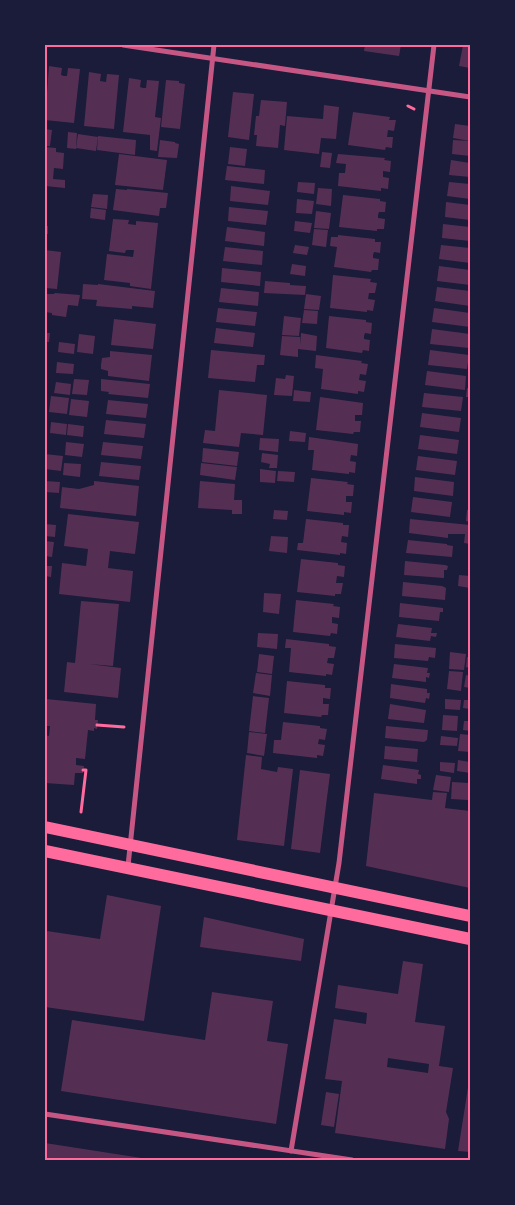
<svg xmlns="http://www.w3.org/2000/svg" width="515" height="1205" font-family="Barlow,sans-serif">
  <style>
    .building { fill: #542f53; fill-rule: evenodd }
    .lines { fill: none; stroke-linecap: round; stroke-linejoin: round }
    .path { stroke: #ff6b9d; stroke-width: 3 }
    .minor { stroke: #c65784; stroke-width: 5 }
    .primary { stroke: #ff6b9d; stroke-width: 12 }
    .neatline { fill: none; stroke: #ff6b9d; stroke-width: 2 }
  </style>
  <rect width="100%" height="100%" fill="#1b1b3a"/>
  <g class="building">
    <path d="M365,45H401L399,56L364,51Z"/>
    <path d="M463,45H470V68L459,66Z"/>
    <path d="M49,66L62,68L61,75L64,76H67L68,68L80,69L74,123L45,120Z"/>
    <path d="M89,72L101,74L100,81L106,82L107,74L119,75L114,129L84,126Z"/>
    <path d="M129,78L141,80L140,87L143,88H146L147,80L159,81L155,117L161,118L157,151L150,150V135L123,132Z"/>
    <path d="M166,80L179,81V83L185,84L180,129L161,127Z"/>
    <path d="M233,92L254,94L249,140L228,137Z"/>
    <path d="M261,100L287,102L285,126L280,125L278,148L256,146L257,135H254L256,116H259Z"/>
    <path d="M324,105L339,107L336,139L321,138L319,154L284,150L287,116L323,119Z"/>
    <path d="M353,112L390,117L389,120H396L394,131L388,130L387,137H393L392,148L386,147L385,150L348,145Z"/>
    <path d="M455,124L470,126V141L453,138Z"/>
    <path d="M45,129L52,130L50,146H45Z"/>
    <path d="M68,132L77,133L76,149L67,148Z"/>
    <path d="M78,134L98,137L96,151L76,148Z"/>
    <path d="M98,136L136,140L135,155L97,150Z"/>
    <path d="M160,140L175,142V143L179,144L177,158L158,157Z"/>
    <path d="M453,140L470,141V156L452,154Z"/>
    <path d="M45,147L56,148V152L64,153L63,169L54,168L53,179L65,180V188L45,186Z"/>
    <path d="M230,147L247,149L245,166L228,164Z"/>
    <path d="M322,152L332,153L330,168L320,167Z"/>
    <path d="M119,154L167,160L163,190L115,185Z"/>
    <path d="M338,154L385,158L384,160L391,161L390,172L383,171V177L389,178L388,189L381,188V191L338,186L339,173H345L346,164L336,163Z"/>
    <path d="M451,160L470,163V177L449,175Z"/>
    <path d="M227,166L265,170L264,184L225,180Z"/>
    <path d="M298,182L315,183L314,194L297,192Z"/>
    <path d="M449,182L470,184V199L447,196Z"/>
    <path d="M231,186L270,191L268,205L230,201Z"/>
    <path d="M318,188L332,189L331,206L316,204Z"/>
    <path d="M116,189L127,190V189L168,193L166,208H160L159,216L113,210Z"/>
    <path d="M93,194L108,195L107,209L91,207Z"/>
    <path d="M343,195L380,199V201L386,202L385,212H379L378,215V218L385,219L384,229H377V231L339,227Z"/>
    <path d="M297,199L314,201L312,214L296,213Z"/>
    <path d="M446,202L470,205V220L445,217Z"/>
    <path d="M229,207L268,211L266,225L228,221Z"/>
    <path d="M91,208L106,210L105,220L90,218Z"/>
    <path d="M316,211L331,213L329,229L314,228Z"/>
    <path d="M113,219L129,220L128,224L136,225V221L158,223L151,289L130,286V283L104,280L107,254L133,257L134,250H126L125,253L109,251Z"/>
    <path d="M295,221L312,223L310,233L294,231Z"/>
    <path d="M443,224L470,227V241L442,238Z"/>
    <path d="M45,225L48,226V234H45Z"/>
    <path d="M227,227L265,232L264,246L225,241Z"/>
    <path d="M314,229L328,230L326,247L312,245Z"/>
    <path d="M338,235L375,239V242H381L380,253L374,252L373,255V258L379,259L378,270H372L371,272L334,267L337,247L330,246L331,237H338Z"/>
    <path d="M295,245L309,247L307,255L293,253Z"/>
    <path d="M441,245L470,248V263L439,259Z"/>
    <path d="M225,247L263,251L262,265L223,261Z"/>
    <path d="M45,250L61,252L57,289L45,288Z"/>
    <path d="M292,264L306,266L305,276L290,274Z"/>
    <path d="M439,266L470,270V285L437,281Z"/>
    <path d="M222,268L261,272L260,286L221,282Z"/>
    <path d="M333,275L371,279L370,282L377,283L375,293H369L368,299L375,300L373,311L367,310V312L330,308Z"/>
    <path d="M265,281L290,283V285L306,286L305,295L264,293Z"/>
    <path d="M83,284L98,285V284L155,291L153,308L132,306V309L96,306L97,300L82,299Z"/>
    <path d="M437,287L470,291V306L435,301Z"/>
    <path d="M221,288L259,292L258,306L219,302Z"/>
    <path d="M55,293L80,295L78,306L68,305L66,317L52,315V313L45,312V294H54Z"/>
    <path d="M306,294L321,296L319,310L304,309Z"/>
    <path d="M218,308L257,312L255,326L216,322Z"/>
    <path d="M434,308L470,313V327L432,322Z"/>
    <path d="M304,310L318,311L317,324L302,323Z"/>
    <path d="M284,316L301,318L299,336L282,335Z"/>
    <path d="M329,316L366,320V322L372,323L371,334L365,333L364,336V339L370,340L369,351L363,350L362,353L326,348Z"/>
    <path d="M114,319L156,324L153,349L111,345Z"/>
    <path d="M216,328L255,333L253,347L214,343Z"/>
    <path d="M432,329L470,334L469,348L430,344Z"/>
    <path d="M45,333H50L49,342H45Z"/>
    <path d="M301,333L317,336L316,351L298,349V357L280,355L282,336L300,337V345Z"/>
    <path d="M79,334L95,336L93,354L77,352Z"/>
    <path d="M59,342L75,344L74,354L58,352Z"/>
    <path d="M211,350L265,355L264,365H257L255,382L208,378Z"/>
    <path d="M430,350L469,355L467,369L428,365Z"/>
    <path d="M110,351L152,355L149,381L108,376V371L101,369V365L102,358L110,357Z"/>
    <path d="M316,355L362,361L361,363L368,364L366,375L360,374L359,380L366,381L364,392L358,391V394L321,389L323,369L315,368Z"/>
    <path d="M57,362L74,364L73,374L56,373Z"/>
    <path d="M427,371L466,376L465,390L425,385Z"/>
    <path d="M286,375L294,376L292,396L274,395L276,378L285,379Z"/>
    <path d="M74,379L89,380L87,395L72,394Z"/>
    <path d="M101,379L150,384L148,398L108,394L109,392L101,391Z"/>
    <path d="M56,382L71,384L70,395L54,393Z"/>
    <path d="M467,388L470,389V397H466Z"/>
    <path d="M219,390L267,395L263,435L241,433L239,447L203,443L205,430L215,431Z"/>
    <path d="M294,390L311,392L310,402L293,401Z"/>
    <path d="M424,393L463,397L461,411L422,407Z"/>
    <path d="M51,396L69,398L67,414L49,412Z"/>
    <path d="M320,397L363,403L362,415H355V421H361L360,432H354L353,434L316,430Z"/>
    <path d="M71,399L89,401L87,417L69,415Z"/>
    <path d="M108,400L148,404L146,418L106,414Z"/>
    <path d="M422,413L461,418L459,432L420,427Z"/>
    <path d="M106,420L146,424L144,438L104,434Z"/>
    <path d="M51,422L67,424L66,435L50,433Z"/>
    <path d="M68,424L84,426L83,437L67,435Z"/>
    <path d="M290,431L306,433L305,442L289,441Z"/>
    <path d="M420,435L459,440L457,454L418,449Z"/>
    <path d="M309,437L358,444L357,456L351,455L350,461L356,462L355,473L349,472V474L312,470L314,450H308Z"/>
    <path d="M260,438L279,439L278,452L259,450Z"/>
    <path d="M66,442L84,444L82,457L65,455Z"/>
    <path d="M103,442L143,446L141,459L101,455Z"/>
    <path d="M203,448L239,452L237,466L202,462Z"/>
    <path d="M262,453L278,455L277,468H269L270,464L261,462Z"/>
    <path d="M45,454L63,456L61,471L45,469Z"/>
    <path d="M418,456L457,461L455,475L416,470Z"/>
    <path d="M101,462L141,466L139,480L99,476Z"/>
    <path d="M64,463L81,464L80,477L63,475Z"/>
    <path d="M201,463L237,467L235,480L200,475Z"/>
    <path d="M260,469L276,471L275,483L260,482Z"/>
    <path d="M278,471L295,472L294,482L277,481Z"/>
    <path d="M415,477L454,482L453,496L414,491Z"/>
    <path d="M311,478L348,482L347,484L354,485L353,496H346V502H352L351,513L344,512V515L307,511Z"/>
    <path d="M45,481L60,482L59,493L45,492Z"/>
    <path d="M94,481L139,486L136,516L60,508L62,487L79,489L94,485Z"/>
    <path d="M200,481L235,484L234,500H242V514H232V510L198,508Z"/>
    <path d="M413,497L452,502L450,517L411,512Z"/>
    <path d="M274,510L288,511L287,520L273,519Z"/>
    <path d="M467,510H470V522L466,521Z"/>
    <path d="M68,514L139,522L135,554L110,551L108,568L133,571L130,602L59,594L62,563L86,566L88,549L64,546Z"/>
    <path d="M306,519L343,523V525H349L348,537L342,536L341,542L347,543L346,554L340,553V555L297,550L298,543H303Z"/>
    <path d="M410,519L470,525V544L464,543L465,534H448V538L409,533Z"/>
    <path d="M45,524L56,525L55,537L45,536Z"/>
    <path d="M271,536L288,537L287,553L269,551Z"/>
    <path d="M408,540L447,544V545L453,546L452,557L406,553Z"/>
    <path d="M45,541L54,542L52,557L45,556Z"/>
    <path d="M301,559L338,563V565L345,566L344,577L337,576L336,583H343L341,594H335V596L297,592Z"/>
    <path d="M405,561L445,565L448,566L447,570H444V578L404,575Z"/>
    <path d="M45,566H52L51,577L45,576Z"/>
    <path d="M459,575L470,576V588L458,586Z"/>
    <path d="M403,582L442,586L446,588L445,600L402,596Z"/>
    <path d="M264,593L281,594L279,614L263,612Z"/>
    <path d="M296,600L334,604L333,606L340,607L339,618L332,617V623L338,624L337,634L331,633L330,636L293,632Z"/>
    <path d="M81,601L119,604L113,666L89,664L121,668L118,698L64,692L67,662L75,663Z"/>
    <path d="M400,603L443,608V612H440L439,621L399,617Z"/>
    <path d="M398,624L432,628L431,633H437L436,637L431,636L430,641L396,637Z"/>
    <path d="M258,633L278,634L277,649L257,647Z"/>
    <path d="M286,639L329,644V646L336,647L334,658H328L327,663L334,664L332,675L326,674V676L289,672L291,648H285Z"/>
    <path d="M395,644L436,648L435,658L429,657L428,661L394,658Z"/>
    <path d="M450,652L466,654L464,670L449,669Z"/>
    <path d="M259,654L274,656L272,674L257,672Z"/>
    <path d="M467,657H470V668L466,667Z"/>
    <path d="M394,664L428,668L427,673H430L429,678L426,677V682L392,678Z"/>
    <path d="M449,671L463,672L461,691L447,689Z"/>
    <path d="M256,673L272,675L270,696L253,693Z"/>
    <path d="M466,675L470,676V688L464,687Z"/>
    <path d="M287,681L325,685V688H331L330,699L323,698V704H329L328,715H322L321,717L284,713Z"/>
    <path d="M391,684L427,689V693H430L429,699L426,698L425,703L390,698Z"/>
    <path d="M253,696L269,698L265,733L249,731Z"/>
    <path d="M46,699L96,704L95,720H98L97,729L94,728V731L88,730L85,759L76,758V765L84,766L83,773H75L74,785L45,783L47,755L45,754V735L49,736L50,726H45Z"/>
    <path d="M445,699L461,700L460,710L445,709Z"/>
    <path d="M464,700H470V709L463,708Z"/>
    <path d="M390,704L426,710L424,723L388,719Z"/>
    <path d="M443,715L458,716L457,731L442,730Z"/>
    <path d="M464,721H470V731L463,730Z"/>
    <path d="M283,722L320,726V728L327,729L325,740L319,739L318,744L325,745L323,756L317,755V758L273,753L274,740H281Z"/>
    <path d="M386,726L428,730L427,740L424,742L385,738Z"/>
    <path d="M249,732L267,734L264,756L247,753Z"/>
    <path d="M460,734L470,735V752L458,751Z"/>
    <path d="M441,736L458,738L457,746L440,745Z"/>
    <path d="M385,746L418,749L417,762L384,759Z"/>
    <path d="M246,755L262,757L261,769L277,772L278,767L293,769L284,846L237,840Z"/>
    <path d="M458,760L470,762V773L457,771Z"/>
    <path d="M440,762L455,763L454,773L440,771Z"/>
    <path d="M383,765L419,770L418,774L421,775V779H417V784L381,779Z"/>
    <path d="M300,770L330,774L320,853L291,849Z"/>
    <path d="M436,775L451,777L449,792L433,790Z"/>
    <path d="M452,782L469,783L468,800L451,799Z"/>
    <path d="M433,792L447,793L445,808L470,811V888L366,866L374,793L432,800Z"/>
    <path d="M107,895L161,906L144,1021L45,1007V933L47,931L100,939Z"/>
    <path d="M204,917L304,939L301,961L200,947Z"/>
    <path d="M403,961L423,964L415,1022L445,1026L439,1066L453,1068L446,1112L449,1119L445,1149L335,1133L342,1081L325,1079L334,1019L366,1024L367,1013L335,1008L338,985L398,994ZM388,1058L429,1064L428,1073L387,1067Z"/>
    <path d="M212,992L273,1001L267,1041L288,1044L276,1124L61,1091L72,1020L205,1040Z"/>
    <path d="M469,1081H470V1152L458,1151Z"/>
    <path d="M326,1092L339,1094L334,1127L321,1125Z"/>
    <path d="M45,1143L148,1159V1160H45Z"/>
  </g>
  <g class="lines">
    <g class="path">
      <path d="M408,106L414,109"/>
      <path d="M97,725L124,727"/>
      <path d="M81,812L86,770H83"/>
    </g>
    <g class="minor">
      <path d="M123,45L470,97"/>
      <path d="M128,866L214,45"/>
      <path d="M45,1114L352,1160"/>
      <path d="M291,1151L339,863L434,45"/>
    </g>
    <g class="primary">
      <path d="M45,827L470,916"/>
      <path d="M45,851L470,939"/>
    </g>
  </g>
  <rect width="515" height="1205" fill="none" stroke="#1b1b3a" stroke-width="92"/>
  <rect x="46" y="46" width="423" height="1113" class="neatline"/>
</svg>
